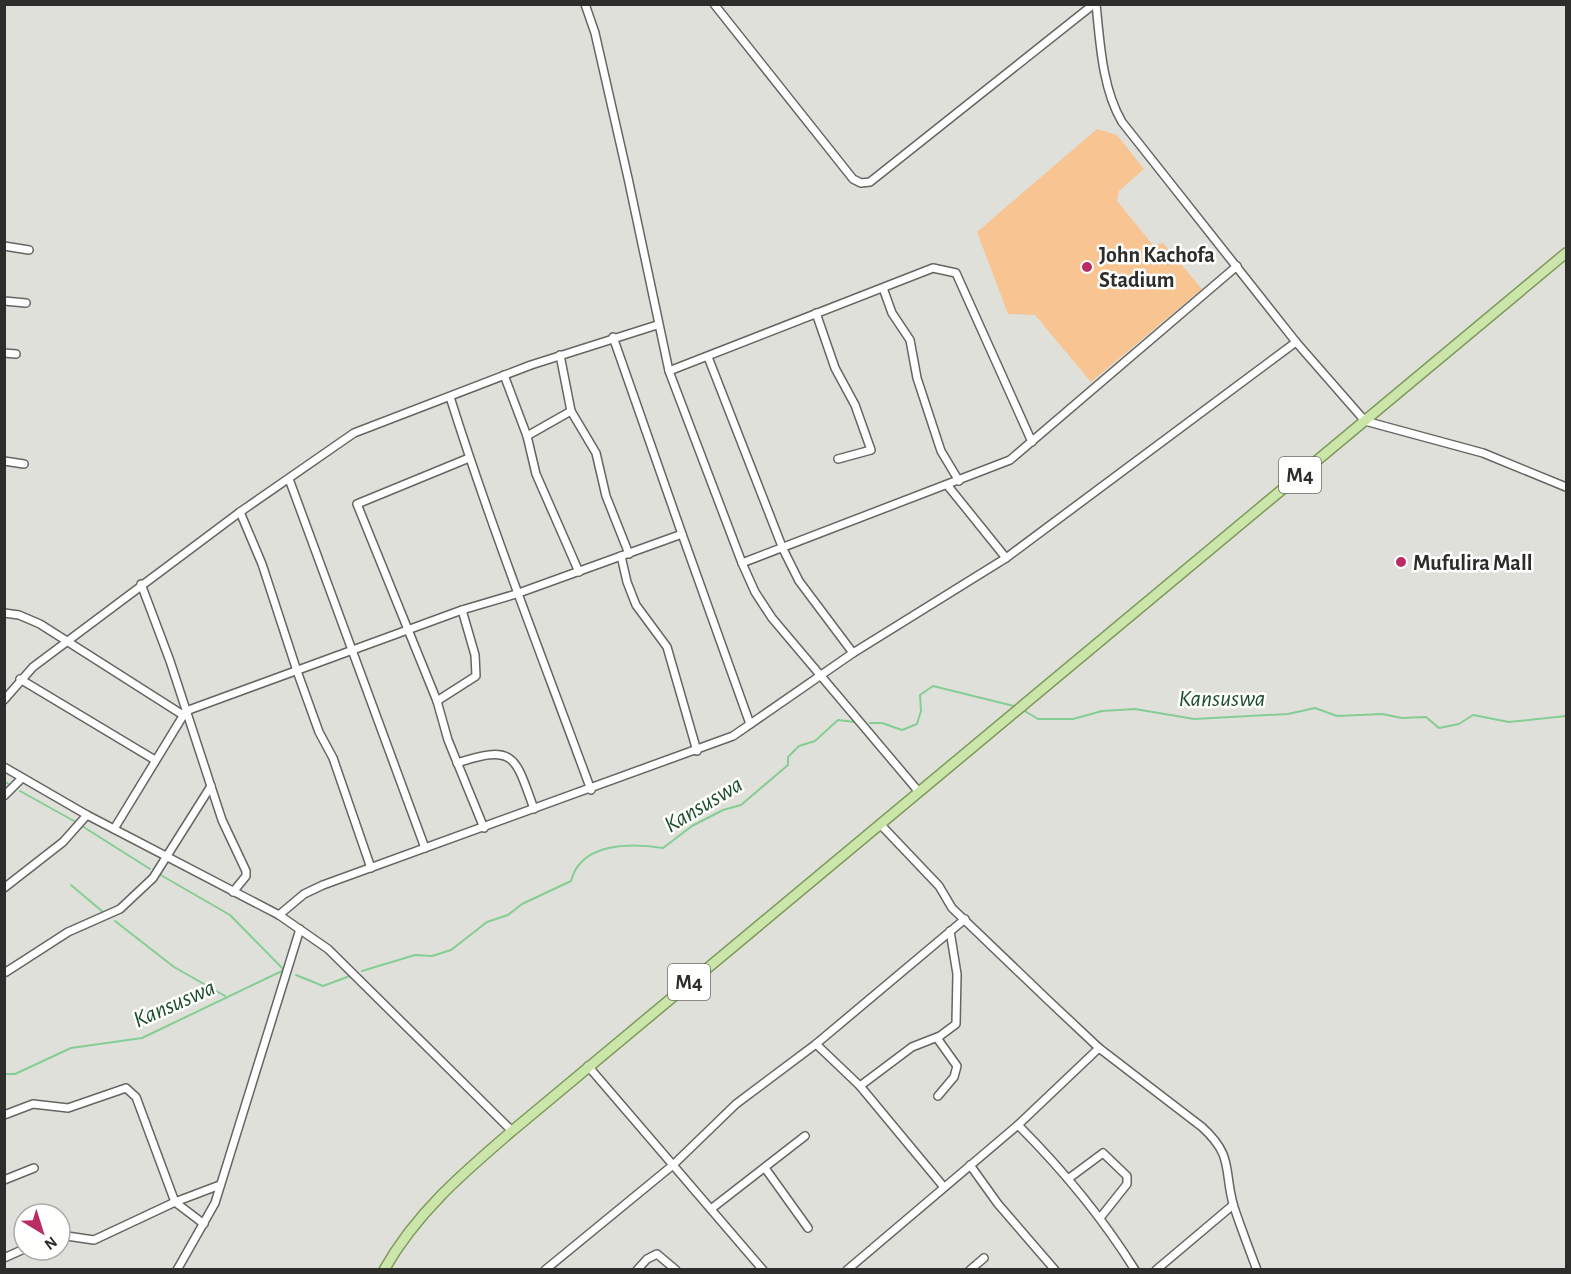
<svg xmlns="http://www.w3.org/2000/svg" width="1571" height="1274" font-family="'Alegreya Sans',sans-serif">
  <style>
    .green { fill: #f7c492 }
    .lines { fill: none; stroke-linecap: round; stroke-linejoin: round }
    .stream { stroke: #84cd94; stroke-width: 2 }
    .minor-casing { stroke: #656562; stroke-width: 10 }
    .major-casing { stroke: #7d9a5a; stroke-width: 12 }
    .minor { stroke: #fff; stroke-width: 7 }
    .major { stroke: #cbe5ab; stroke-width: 9 }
    .poi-dot { fill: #b92d64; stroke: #fffffe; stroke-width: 2 }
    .labels { text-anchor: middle; stroke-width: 5; stroke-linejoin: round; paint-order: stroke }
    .shield { fill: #fffffe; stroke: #6c6c6a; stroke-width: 1.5 }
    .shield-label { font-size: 21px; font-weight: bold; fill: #2d2d2b }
    .poi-label { font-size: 22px; font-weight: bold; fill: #2d2d2b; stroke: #fffffe; text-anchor: start }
    .water-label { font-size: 24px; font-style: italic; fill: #1c4f2b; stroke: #fffffe }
  </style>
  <rect width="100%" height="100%" fill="#e0e0db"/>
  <path class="green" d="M1097,129L1117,135L1144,169L1119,191L1117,201L1153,245L1163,243L1202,289L1091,382L1035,315L1008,314L977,232Z"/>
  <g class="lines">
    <g class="stream">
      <path d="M1023,710L1038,719H1073L1102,711L1135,709L1194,719L1288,714L1315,708L1337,716L1382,714L1402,718L1426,717L1439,728L1459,724L1473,715L1509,722L1566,716"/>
      <path d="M870,723H882L902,730L917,724L921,711L920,695L933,686L1018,707"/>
      <path d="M4,781L10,785"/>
      <path d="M20,791L74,821"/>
      <path d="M82,826L150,869"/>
      <path d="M71,885L103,912"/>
      <path d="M115,921L174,967L225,996"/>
      <path d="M362,971L415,955L432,956L451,950L487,922L508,915L522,904L571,881C581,842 631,843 663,848L692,826L723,810L741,805L788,765V757L799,746L815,741L838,720L855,722"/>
      <path d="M296,975L323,986L350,976"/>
      <path d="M4,1074H15L71,1048L142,1038L284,970L230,915L159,874"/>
    </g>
    <g class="minor-casing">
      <g id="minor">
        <path d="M585,4L595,33L628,178L669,371L742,563L755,592L772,618L919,792"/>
        <path d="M714,4L853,179L861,183L870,182L1094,4"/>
        <path d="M1096,4C1100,42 1102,88 1122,122L1296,342L1365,421L1483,453L1566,487"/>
        <path d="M4,246L29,250"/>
        <path d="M883,288L892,313L910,340L917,378L941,451L959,481"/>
        <path d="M4,301L26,303"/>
        <path d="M816,313L835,368L855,405L871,450L838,459"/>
        <path d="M613,337L682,534"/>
        <path d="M4,353L16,354"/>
        <path d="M560,355L571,411L596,453L606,496L629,554"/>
        <path d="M708,357L783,549L799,581L853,653"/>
        <path d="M669,371L933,268L956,273L1032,442"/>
        <path d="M504,375L527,436L536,474L579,572"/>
        <path d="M450,397C492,530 543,659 591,790"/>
        <path d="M527,436L571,411"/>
        <path d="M469,458L357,504L437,701L448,740L484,828"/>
        <path d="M4,461L24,464"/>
        <path d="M289,479L425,848"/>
        <path d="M948,486L1006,558"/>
        <path d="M240,512L262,564L297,671L319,732L333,758L371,868"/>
        <path d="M621,556L627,582L636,605L667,647L697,751"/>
        <path d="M742,563L1010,460L1237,266"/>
        <path d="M141,584L170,661L222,820L246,871V876L233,892"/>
        <path d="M4,613L19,615L40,624L183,715"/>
        <path d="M20,679L155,760"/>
        <path d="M4,700L33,667L240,512L354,433L531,365L657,325"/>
        <path d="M437,701L476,676L475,655L462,610"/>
        <path d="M457,763C515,744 515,756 534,809"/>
        <path d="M4,767L87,815L279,915L328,949L512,1131"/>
        <path d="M4,796L22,778"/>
        <path d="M880,824L939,886L952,908L1049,1001L1099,1048L1202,1127C1235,1157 1223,1171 1234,1207C1241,1228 1249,1249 1257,1270"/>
        <path d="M114,829L186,711L462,610L516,594L682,534L750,724"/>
        <path d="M4,888L63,842L87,815"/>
        <path d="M279,915L304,894L323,885L733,736L853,653L1006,558L1296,342"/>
        <path d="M4,970L6,972L68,932L120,909L153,878L211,786"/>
        <path d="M937,1038L957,1066L954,1077L938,1096"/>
        <path d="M816,1044L860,1086L943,1186"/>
        <path d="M588,1066L763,1270"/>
        <path d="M860,1086L912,1047L940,1036L956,1024L957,974L950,931"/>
        <path d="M4,1115L33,1104L68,1108L126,1088L136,1097L175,1202L204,1224"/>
        <path d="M1018,1125C1062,1169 1102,1217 1135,1270"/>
        <path d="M970,1165L998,1204L1055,1270"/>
        <path d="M765,1168L808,1228"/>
        <path d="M1068,1179L1103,1153L1127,1176V1184L1100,1218"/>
        <path d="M4,1180L34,1168"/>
        <path d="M711,1209L805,1136"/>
        <path d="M60,1235L94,1240L175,1202L220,1185"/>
        <path d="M4,1258L24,1249"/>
        <path d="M177,1270L215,1203L300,929"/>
        <path d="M545,1270L673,1165L736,1104L816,1044L965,919"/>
        <path d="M637,1270L647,1259L657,1254L676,1270"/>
        <path d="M847,1270L1018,1125L1099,1048"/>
        <path d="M970,1270L984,1258"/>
        <path d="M1156,1270L1233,1205"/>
      </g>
    </g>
    <g class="major-casing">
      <path id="major" d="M384,1270C416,1213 463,1173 512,1131L1566,253"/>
    </g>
    <use href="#minor" class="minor"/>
    <use href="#major" class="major"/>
  </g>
  <g class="poi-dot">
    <circle cx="1087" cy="267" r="6"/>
    <circle cx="1401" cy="562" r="6"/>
  </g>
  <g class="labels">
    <g class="shield">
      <rect x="1279" y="457" width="42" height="36" rx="4.5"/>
      <rect x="668" y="964" width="42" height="36" rx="4.5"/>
    </g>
    <g class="shield-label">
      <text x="1300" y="482">M4</text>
      <text x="689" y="989">M4</text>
    </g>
    <g class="poi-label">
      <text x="1099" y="262">John Kachofa<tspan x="1099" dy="25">Stadium</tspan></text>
      <text x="1413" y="570">Mufulira Mall</text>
    </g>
    <g class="water-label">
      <text x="1222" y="706">Kansuswa</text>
      <text transform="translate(703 804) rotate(-31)" y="8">Kansuswa</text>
      <text transform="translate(174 1003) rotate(-24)" y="8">Kansuswa</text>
    </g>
  </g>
  <rect width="1571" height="1274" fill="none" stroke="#2d2d2b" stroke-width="12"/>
  <g transform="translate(42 1232) rotate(142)"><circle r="28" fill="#fffffe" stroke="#ababaa" stroke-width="1.5"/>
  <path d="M0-4.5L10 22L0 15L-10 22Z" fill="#b92d64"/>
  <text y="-9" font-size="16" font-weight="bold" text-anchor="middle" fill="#2d2d2b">N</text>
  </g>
</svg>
